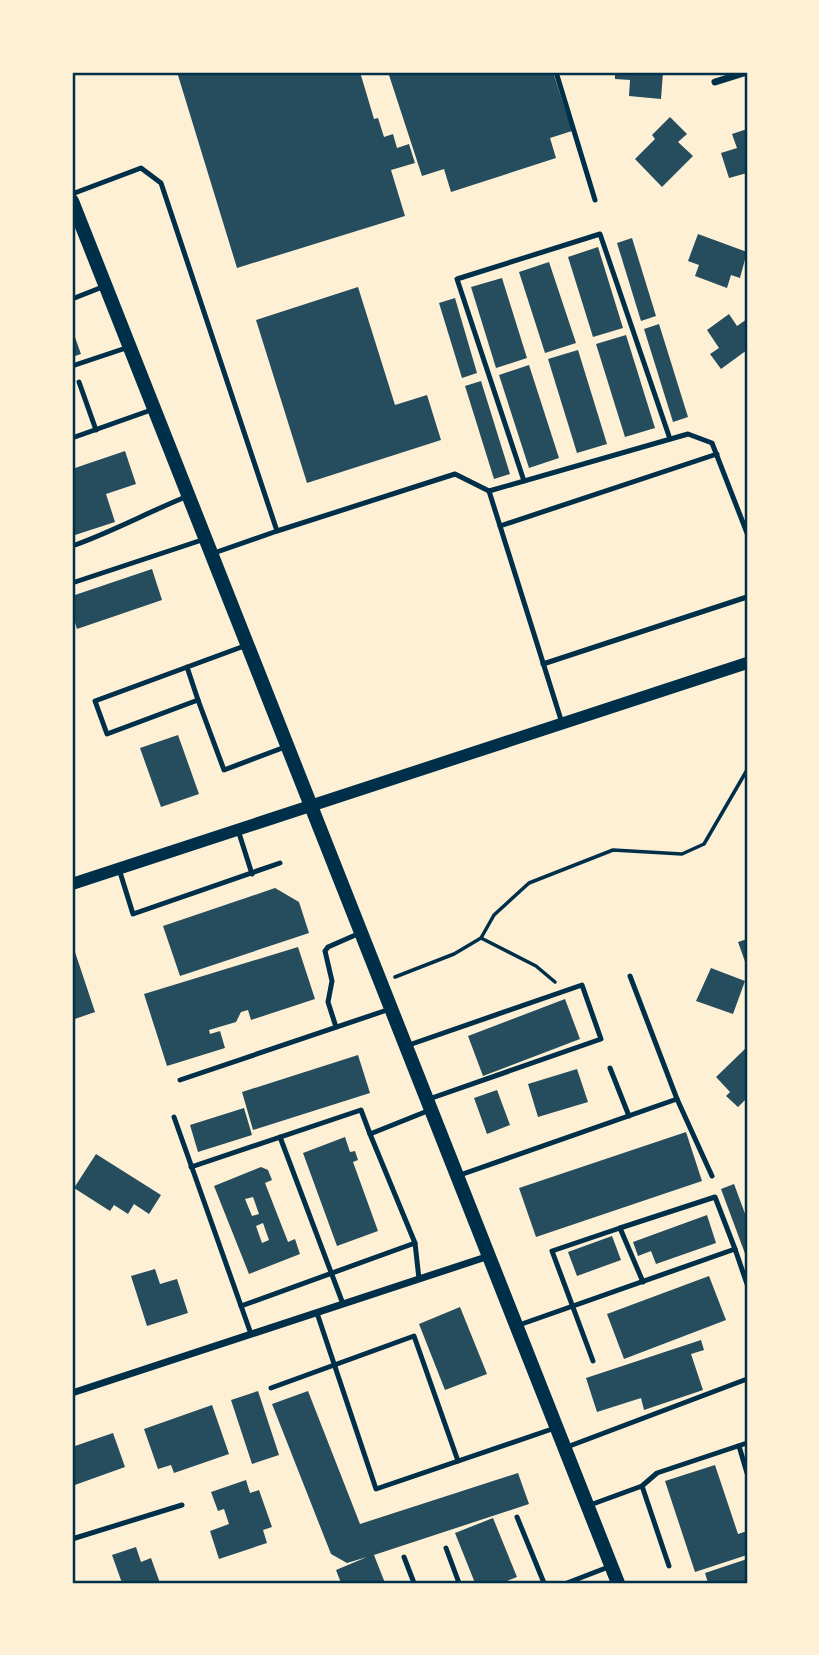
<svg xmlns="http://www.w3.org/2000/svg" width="819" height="1655" font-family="'PT Sans Narrow',sans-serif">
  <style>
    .building { fill: #264d5e; fill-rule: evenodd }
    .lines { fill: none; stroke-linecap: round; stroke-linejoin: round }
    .path { stroke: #003049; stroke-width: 3.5 }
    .service { stroke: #003049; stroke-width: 5 }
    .minor { stroke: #003049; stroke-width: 7 }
    .tertiary { stroke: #003049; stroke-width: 12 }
    .secondary { stroke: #003049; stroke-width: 14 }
    .neatline { fill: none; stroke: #003049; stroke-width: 2.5 }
  </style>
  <rect width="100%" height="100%" fill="#fdf0d5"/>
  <g class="building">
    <path d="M177,72H360L374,119L378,118L384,137L393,134L397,148L409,144L415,163L391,170L405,216L237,268Z"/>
    <path d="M388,72H553L572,131L550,138L556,158L451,192L444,169L422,176Z"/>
    <path d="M615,72H663L661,99L629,96L630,80L615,79Z"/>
    <path d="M670,117L687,134L678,142L693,156L662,187L635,159L655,139L652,135Z"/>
    <path d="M747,129V173L729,178L721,153L737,148L732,134Z"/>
    <path d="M698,234L747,252L740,278L731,275L727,288L695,276L699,265L688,261Z"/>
    <path d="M632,238L656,316L641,321L617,243Z"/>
    <path d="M598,247L623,328L593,337L568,257Z"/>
    <path d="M549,262L576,343L545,353L519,272Z"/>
    <path d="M502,278L527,358L496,368L471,287Z"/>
    <path d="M358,287L395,405L427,395L441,440L307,483L256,320Z"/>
    <path d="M455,298L477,373L462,378L439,303Z"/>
    <path d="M729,314L737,326L747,319V350L721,369L710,354L719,348L707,330Z"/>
    <path d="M659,324L688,417L673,422L644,329Z"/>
    <path d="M72,329L81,354L72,357Z"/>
    <path d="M626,335L655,428L625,437L596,344Z"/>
    <path d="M578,350L607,444L577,453L548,359Z"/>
    <path d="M529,365L559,458L529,468L499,375Z"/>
    <path d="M481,381L510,474L494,479L465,386Z"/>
    <path d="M125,451L136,484L106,494L115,522L72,536V469Z"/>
    <path d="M152,569L162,600L77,629L72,613V596Z"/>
    <path d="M178,735L199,794L161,807L140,748Z"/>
    <path d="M275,888L299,902L309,933L180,976L163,926Z"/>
    <path d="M747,939V967L738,942Z"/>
    <path d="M72,943L95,1012L72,1020Z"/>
    <path d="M298,947L315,999L251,1020L248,1010L241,1012L236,1022L209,1030L210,1034L220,1031L225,1048L167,1066L144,994Z"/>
    <path d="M711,968L745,981L733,1014L696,1001Z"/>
    <path d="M565,999L580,1039L483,1076L468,1036Z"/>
    <path d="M745,1049L747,1098L738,1107L726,1096L730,1092L716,1077Z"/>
    <path d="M358,1055L370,1093L253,1130L242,1092Z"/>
    <path d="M577,1069L588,1102L538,1117L528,1084Z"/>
    <path d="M497,1090L510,1125L487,1134L474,1098Z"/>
    <path d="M244,1108L252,1135L198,1152L190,1125Z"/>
    <path d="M686,1132L702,1181L536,1237L519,1188Z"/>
    <path d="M345,1137L350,1152L355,1151L358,1160L353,1162L378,1231L337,1246L303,1153Z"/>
    <path d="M96,1154L161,1195L149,1214L134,1204L128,1214L114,1205L110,1211L74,1188Z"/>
    <path d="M261,1167L268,1170L272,1180L265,1183L288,1242L295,1239L300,1254L249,1274L214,1186ZM253,1197L259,1214L252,1216L245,1199ZM263,1223L269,1240L262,1243L256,1226Z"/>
    <path d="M734,1184L747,1219V1259L721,1189Z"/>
    <path d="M707,1215L716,1243L656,1264L651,1251L638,1256L633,1242Z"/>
    <path d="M612,1236L621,1260L577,1276L568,1252Z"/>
    <path d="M155,1269L160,1284L177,1279L188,1313L147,1326L131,1276Z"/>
    <path d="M709,1276L726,1320L624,1359L607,1314Z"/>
    <path d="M460,1307L487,1374L445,1390L419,1324Z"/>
    <path d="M701,1340L704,1350L691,1354L703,1390L644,1410L641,1398L597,1412L586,1378Z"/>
    <path d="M258,1391L279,1455L252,1464L231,1400Z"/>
    <path d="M308,1391L360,1524L518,1473L529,1504L374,1555L385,1583H341L336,1570L367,1557L347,1563L331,1554L272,1404Z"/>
    <path d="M212,1405L229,1454L174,1473L171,1465L158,1469L144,1429Z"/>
    <path d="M113,1433L125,1467L72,1486V1447Z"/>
    <path d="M715,1465L738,1534L747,1531V1555L695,1572L665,1481Z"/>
    <path d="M246,1480L250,1493L259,1490L272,1527L263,1530L267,1543L219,1559L210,1531L229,1524L224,1509L218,1511L211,1492Z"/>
    <path d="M493,1518L517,1577L502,1583H475L455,1533Z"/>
    <path d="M136,1547L141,1562L151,1558L160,1583H122L112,1555Z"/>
    <path d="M747,1559V1583H708L705,1573Z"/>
  </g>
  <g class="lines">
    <g class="path">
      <path d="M481,938L494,915L529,883L613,850L682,854L704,844L747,770"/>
      <path d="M395,977L454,954L481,938L536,966L555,982"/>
    </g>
    <g class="service">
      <path d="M556,72L595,200"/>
      <path d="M72,194L141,168L161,183L277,531L214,553"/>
      <path d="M72,299L105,286"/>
      <path d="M72,366L129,347"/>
      <path d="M79,382L96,430"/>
      <path d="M72,438L154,409"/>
      <path d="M524,481L457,279L600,234L670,439"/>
      <path d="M489,491L688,434L712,443L747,533"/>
      <path d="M500,526L717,454"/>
      <path d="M277,531L455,474L489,491L562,723"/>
      <path d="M72,546C112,532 148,512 188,496"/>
      <path d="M72,583L205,539"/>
      <path d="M247,645L95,701L107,734L198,700L224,770L285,747"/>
      <path d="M543,664L747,597"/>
      <path d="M187,667L198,700"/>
      <path d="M238,830L252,874"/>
      <path d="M119,869L133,914L280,863"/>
      <path d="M336,1027L328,1002L332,981L325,951L328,947L360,933"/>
      <path d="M406,1046L582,985L601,1039L429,1099"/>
      <path d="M610,1068L629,1116"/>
      <path d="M180,1080L390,1009"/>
      <path d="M677,1099L712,1176"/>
      <path d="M174,1117L251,1334"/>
      <path d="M370,1134L415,1243"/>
      <path d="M280,1137L343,1304"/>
      <path d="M191,1167L361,1110L370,1134L430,1110"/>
      <path d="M460,1175L677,1099L630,976"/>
      <path d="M620,1228L715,1197L735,1249"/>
      <path d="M241,1306L415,1243L419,1279"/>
      <path d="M317,1313L376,1489L555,1428"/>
      <path d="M519,1325L735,1249L747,1284"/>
      <path d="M593,1361L552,1251L620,1228L643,1282"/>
      <path d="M271,1388L414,1336L458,1461"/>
      <path d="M739,1446L747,1473"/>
      <path d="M567,1447L747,1379"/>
      <path d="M642,1486L669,1566"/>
      <path d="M590,1505L642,1486L657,1473L747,1443"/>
      <path d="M517,1517L544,1583"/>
      <path d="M72,1539L182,1505"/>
      <path d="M446,1548L459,1583"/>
      <path d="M404,1557L414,1583"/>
      <path d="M567,1583L611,1566"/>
    </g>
    <g class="minor">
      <path d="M715,82L747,72"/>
      <path d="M72,1393L489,1256"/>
    </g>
    <path class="tertiary" d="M72,884L747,663"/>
    <path class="secondary" d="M72,201L618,1583"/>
  </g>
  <rect width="819" height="1655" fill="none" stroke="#fdf0d5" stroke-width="147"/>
  <rect x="74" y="74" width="672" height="1508" class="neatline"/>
</svg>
